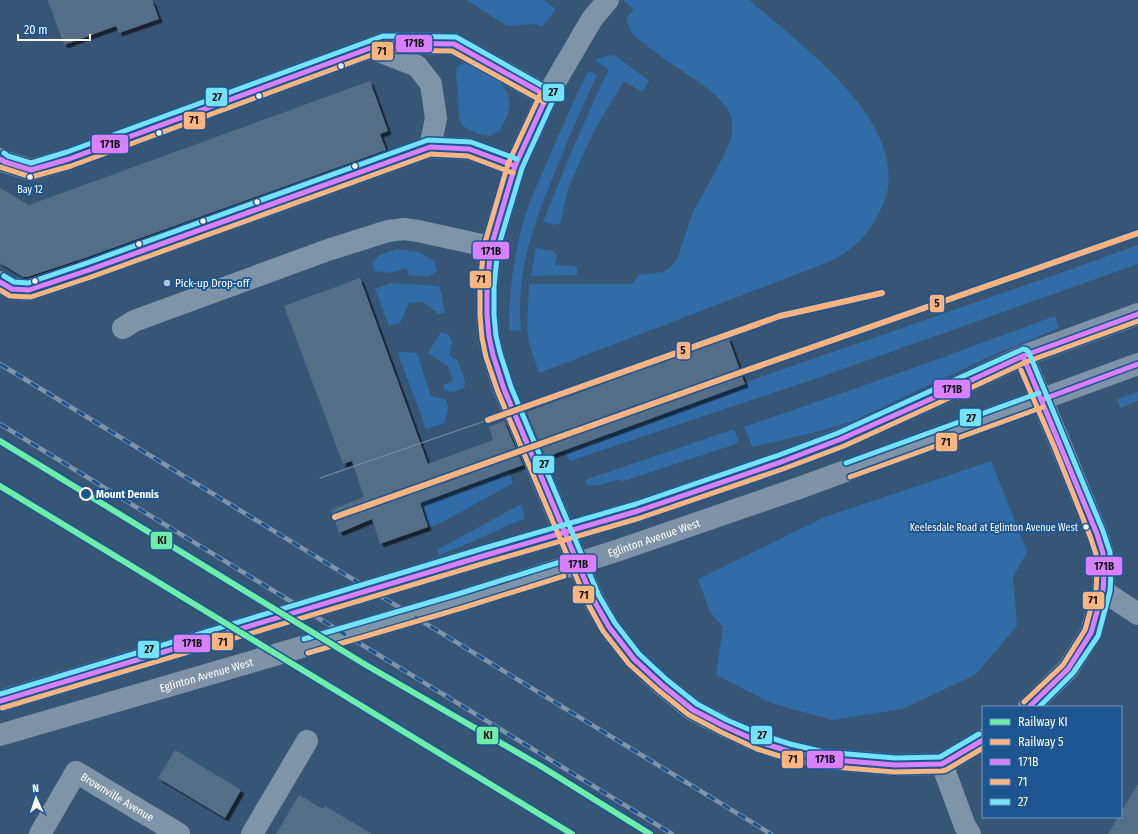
<svg xmlns="http://www.w3.org/2000/svg" width="1138" height="834" font-family="'Fira Sans Condensed',sans-serif">
  <style>
    .green { fill: #316ca6 }
    .building { fill: #556e87; filter: url(#shadow) }
    .lines { fill: none; stroke-linecap: round; stroke-linejoin: round }
    .minor { stroke: #7e94a9; stroke-width: 22 }
    .major { stroke: #7e92a8; stroke-width: 22 }
    .tram { stroke: #7f93a9; stroke-width: 1 }
    .rail-casing { stroke: #7f93a9; stroke-width: 4.5 }
    .rail { stroke: #1d5590; stroke-width: 3; stroke-dasharray: 9; stroke-linecap: butt }
    .minor-bridge { stroke: #7e94a9; stroke-width: 22 }
    .bus-1-casing { stroke: #1d5590; stroke-width: 8 }
    .bus-2-casing { stroke: #1d5590; stroke-width: 8 }
    .bus-3-casing { stroke: #1d5590; stroke-width: 8 }
    .bus-1 { stroke: #d880ff; stroke-width: 5 }
    .bus-2 { stroke: #ffb580; stroke-width: 5 }
    .bus-3 { stroke: #73e2fa; stroke-width: 5 }
    .rail-1-casing { stroke: #1d5590; stroke-width: 9 }
    .rail-2-casing { stroke: #1d5590; stroke-width: 9 }
    .rail-1 { stroke: #6deda9; stroke-width: 6 }
    .rail-2 { stroke: #ffb380; stroke-width: 6 }
    .bus-dot { fill: #fff; stroke: #1d5590; stroke-width: 1.5 }
    .poi-dot { fill: #b9c4cf; stroke: #1d5590; stroke-width: 1.5 }
    .stop-dot { fill: #1d5590; stroke: #fff; stroke-width: 2 }
    .labels { text-anchor: middle; stroke-width: 4; stroke-linejoin: round; paint-order: stroke }
    .bus-label { font-size: 10px; fill: #fff; stroke: #1d5590 }
    .poi-label { font-size: 11px; fill: #fff; stroke: #1d5590; text-anchor: start }
    .stop-label { font-size: 11px; font-weight: bold; fill: #fff; stroke: #1d5590; text-anchor: start }
    .street-label { font-size: 11px; fill: #fff; stroke: #1d5590 }
    .line-badge { stroke: #1d5590; stroke-width: 1.5 }
    .pale-badge-label { font-size: 11px; text-anchor: middle; font-weight: bold; fill: #111 }
  </style>
  <defs>
    <filter id="shadow"><feDropShadow dx="3.5" dy="3.5" stdDeviation="0" flood-color="#0009"/></filter>
  </defs>
  <rect width="100%" height="100%" fill="#375676"/>
  <g class="green">
    <path d="M467,0H544L556,9L542,27L536,24L507,26Z"/>
    <path d="M623,0H749C801,45 922,131 880,211C872,228 859,244 843,254C836,259 828,262 821,265L539,373L529,343L527,329L529,284H632L639,275L663,272L670,268L678,257L693,212L719,165L730,142L732,133V119L727,108L716,96L703,85L663,58L633,35L629,27L626,18L634,10Z"/>
    <path d="M610,55L616,56L649,81L644,90L642,92L624,81L595,129L569,186L560,223L556,225L543,222L573,148L602,83L609,70L595,60Z"/>
    <path d="M469,62L496,77L507,92L510,103L507,117L499,131L489,136L478,134L468,129L462,125L459,118L458,95L456,74L457,67L462,64Z"/>
    <path d="M591,72L597,75C583,106 569,136 557,167C535,220 515,271 521,330L513,331L509,329C509,295 513,260 522,227C528,204 538,183 547,162C560,132 573,102 587,73Z"/>
    <path d="M1138,245V264L820,377L570,461L564,450L745,384L749,381L1049,277Z"/>
    <path d="M536,248L553,251L557,254L555,265L575,266L577,268V275L531,276Z"/>
    <path d="M398,249L418,252L434,261L437,271L428,277L409,275L406,268L391,273L375,271L372,263L380,255Z"/>
    <path d="M391,283L439,286L441,292L445,313L438,314L423,302L409,303L400,323L389,326L375,289Z"/>
    <path d="M1055,316L1059,328L993,355L857,419L828,429L752,447C750,440 747,434 744,427L908,370Z"/>
    <path d="M441,332L449,335L452,342L449,355L458,361L465,382L464,388L453,392L444,390L443,385L453,381L448,366L428,353Z"/>
    <path d="M401,352L417,353L431,396L446,400L448,408L445,423L426,429L398,353Z"/>
    <path d="M1138,392V401L1120,408L1117,399Z"/>
    <path d="M734,429L738,440L736,444L621,482L620,479L599,485H592L589,486L586,484L585,480Z"/>
    <path d="M991,461L1027,552L1013,577L1017,626L975,675L902,709L832,720L771,703L716,675L723,627L710,612L698,579L825,517Z"/>
    <path d="M508,471L513,483L437,525L428,527L420,503Z"/>
    <path d="M521,504L525,519L513,523L472,542L439,555L437,550Z"/>
  </g>
  <g class="building">
    <path d="M48,0H152L159,19L119,33L116,26L64,45Z"/>
    <path d="M370,81L388,131L380,134L386,150L85,258L27,277H23L0,263V188L29,205Z"/>
    <path d="M360,278L428,464L493,440L489,427L504,421L523,465L420,503L428,527L380,544L372,519L339,533L331,510L364,497L352,461L343,464L284,306Z"/>
    <path d="M728,337L745,384L546,457L527,412Z"/>
    <path d="M175,750L241,790L225,818L158,778Z"/>
    <path d="M1138,784V834H1108L1118,817H1121V812Z"/>
    <path d="M299,795L323,809L325,806L372,834H276Z"/>
  </g>
  <g class="lines">
    <g class="minor">
      <path d="M371,48L417,66L431,84L436,118L430,147"/>
      <path d="M0,159L5,162L31,170L69,159L384,43L454,44L547,96"/>
      <path d="M0,282L12,289L29,290L89,270L430,147L469,149L515,166"/>
      <path d="M123,328L134,321L328,250L388,231L404,229L418,231L491,247"/>
      <path d="M1023,356L1060,443L1097,534L1103,553L1104,573L1103,591L1091,633L1068,669L1029,707"/>
      <path d="M504,389L493,355L489,337L487,315V286L491,247L515,166L547,96L592,19L608,0"/>
      <path d="M1103,591L1138,614"/>
      <path d="M593,599L609,627L634,659L662,685L693,710L724,726L759,742L788,751L823,759L895,765L942,764L983,740"/>
      <path d="M942,764L965,826L970,834"/>
      <path id="s1" d="M40,834L76,772L179,834"/>
      <path d="M252,834L307,741"/>
    </g>
    <g class="major">
      <path d="M0,701L483,556L638,511L781,462L841,439L931,399L1023,356L1138,314"/>
      <path id="s2" d="M0,735L460,601L619,550L799,488L1138,364"/>
    </g>
    <path class="tram" d="M320,478L488,420"/>
    <g class="rail-casing">
      <g id="rail">
        <path d="M0,364L771,834"/>
        <path d="M0,424L672,834"/>
      </g>
    </g>
    <use href="#rail" class="rail"/>
    <path class="minor-bridge" d="M504,389L593,599"/>
    <g class="bus-1-casing">
      <g id="bus-1">
        <path d="M547,96L515,166L491,247L487,286V315L489,337L493,355L504,389L593,599L609,627L634,659L662,685L693,710L724,726L759,742L788,751L823,759L895,765L942,764L983,740"/>
        <path d="M0,159L5,162L31,170L69,159L384,43L454,44L547,96"/>
        <path d="M0,282L12,289L29,290L89,270L430,147L469,149L515,166"/>
        <path d="M1023,356L1097,534L1103,553L1104,573L1103,591L1091,633L1068,669L1029,707"/>
        <path d="M1041,400L1138,364"/>
        <path d="M0,701L483,556L638,511L781,462L841,439L931,399L1023,356L1138,314"/>
      </g>
    </g>
    <g class="bus-2-casing">
      <g id="bus-2">
        <path d="M541,93L508,164L484,246L480,286V315L482,338L486,357L498,392L587,602L603,631L629,664L658,690L689,715L721,732L757,749L786,758L821,766L894,772L942,771L946,770L983,748"/>
        <path d="M0,167L31,177L71,166L385,50L452,51L544,102"/>
        <path d="M0,290L10,296L31,297L91,277L431,154L468,156L513,173"/>
        <path d="M1021,370L1054,446L1090,536L1096,554L1097,573L1096,590L1085,630L1063,665L1024,702"/>
        <path d="M850,477L1043,407"/>
        <path d="M308,653L462,608L564,576"/>
        <path d="M2,708L485,563L640,518L783,469L844,446L934,405L1026,362L1138,321"/>
      </g>
    </g>
    <g class="bus-3-casing">
      <g id="bus-3">
        <path d="M4,153L8,156L31,163L67,152L383,36L456,37L550,90L554,93V98L522,168L498,248L494,286V315L496,336L500,353L511,387L599,596L615,623L639,654L667,680L697,704L727,720L762,735L790,744L824,752L895,758L940,757L979,734"/>
        <path d="M4,276L14,282L28,283L87,263L428,140L471,142L517,159"/>
        <path d="M846,463L1039,393"/>
        <path d="M304,639L458,594L560,562"/>
        <path d="M0,694L481,549L636,504L779,455L838,433L1023,349L1027,350L1029,353L1103,531L1110,552L1111,573L1110,591L1098,636L1073,673L1039,707"/>
      </g>
    </g>
    <use href="#bus-1" class="bus-1"/>
    <use href="#bus-2" class="bus-2"/>
    <use href="#bus-3" class="bus-3"/>
    <g class="rail-1-casing">
      <g id="rail-1">
        <path d="M0,441L366,665L539,765L650,834"/>
        <path d="M0,486L572,834"/>
      </g>
    </g>
    <g class="rail-2-casing">
      <g id="rail-2">
        <path d="M488,420L780,316L882,293"/>
        <path d="M335,517L739,373L1138,233"/>
      </g>
    </g>
    <use href="#rail-1" class="rail-1"/>
    <use href="#rail-2" class="rail-2"/>
  </g>
  <g class="bus-dot">
    <circle cx="341" cy="66" r="3.5"/>
    <circle cx="259" cy="96" r="3.5"/>
    <circle cx="159" cy="133" r="3.5"/>
    <circle cx="355" cy="166" r="3.5"/>
    <circle cx="30" cy="177" r="3.5"/>
    <circle cx="257" cy="202" r="3.5"/>
    <circle cx="203" cy="221" r="3.5"/>
    <circle cx="139" cy="244" r="3.5"/>
    <circle cx="35" cy="281" r="3.5"/>
    <circle cx="1086" cy="527" r="3.5"/>
  </g>
  <circle class="poi-dot" cx="167" cy="283" r="4"/>
  <circle class="stop-dot" cx="86" cy="494" r="6"/>
  <g class="labels">
    <g class="bus-label">
      <text x="30" y="193">Bay 12</text>
      <text x="1078" y="531" text-anchor="end">Keelesdale Road at Eglinton Avenue West</text>
    </g>
    <g class="poi-label">
      <text x="175" y="287">Pick-up Drop-off</text>
    </g>
    <g class="stop-label">
      <text x="96" y="498">Mount Dennis</text>
    </g>
    <g class="street-label">
      <text dy="4" stroke="none"><textPath href="#s2" startOffset="683">Eglinton Avenue West</textPath></text>
      <text dy="4" stroke="none"><textPath href="#s2" startOffset="215">Eglinton Avenue West</textPath></text>
      <text dy="4" stroke="none"><textPath href="#s1" startOffset="120">Brownville Avenue</textPath></text>
    </g>
  </g>
  <g class="line-badge">
    <rect x="395" y="34" width="38" height="19" rx="4" fill="#d880ff"/>
    <rect x="371" y="41" width="23" height="20" rx="4" fill="#ffb580"/>
    <rect x="542" y="83" width="23" height="19" rx="4" fill="#73e2fa"/>
    <rect x="205" y="87" width="23" height="20" rx="4" fill="#73e2fa"/>
    <rect x="183" y="111" width="23" height="19" rx="4" fill="#ffb580"/>
    <rect x="91" y="134" width="38" height="20" rx="4" fill="#d880ff"/>
    <rect x="472" y="241" width="38" height="19" rx="4" fill="#d880ff"/>
    <rect x="469" y="270" width="23" height="19" rx="4" fill="#ffb580"/>
    <rect x="929" y="294" width="16" height="19" rx="4" fill="#ffb380"/>
    <rect x="676" y="341" width="15" height="19" rx="4" fill="#ffb380"/>
    <rect x="933" y="379" width="38" height="20" rx="4" fill="#d880ff"/>
    <rect x="959" y="408" width="23" height="19" rx="4" fill="#73e2fa"/>
    <rect x="935" y="432" width="23" height="20" rx="4" fill="#ffb580"/>
    <rect x="532" y="455" width="23" height="19" rx="4" fill="#73e2fa"/>
    <rect x="150" y="531" width="23" height="19" rx="4" fill="#6deda9"/>
    <rect x="559" y="554" width="38" height="19" rx="4" fill="#d880ff"/>
    <rect x="1085" y="556" width="38" height="20" rx="4" fill="#d880ff"/>
    <rect x="572" y="585" width="23" height="19" rx="4" fill="#ffb580"/>
    <rect x="1082" y="591" width="23" height="19" rx="4" fill="#ffb580"/>
    <rect x="211" y="632" width="23" height="19" rx="4" fill="#ffb580"/>
    <rect x="173" y="634" width="38" height="19" rx="4" fill="#d880ff"/>
    <rect x="137" y="640" width="23" height="19" rx="4" fill="#73e2fa"/>
    <rect x="750" y="725" width="23" height="20" rx="4" fill="#73e2fa"/>
    <rect x="476" y="726" width="23" height="19" rx="4" fill="#6deda9"/>
    <rect x="806" y="750" width="38" height="19" rx="4" fill="#d880ff"/>
    <rect x="781" y="750" width="23" height="19" rx="4" fill="#ffb580"/>
  </g>
  <g class="pale-badge-label">
    <text x="414" y="47">171B</text>
    <text x="382" y="55">71</text>
    <text x="553" y="96">27</text>
    <text x="217" y="101">27</text>
    <text x="194" y="124">71</text>
    <text x="110" y="148">171B</text>
    <text x="491" y="255">171B</text>
    <text x="481" y="283">71</text>
    <text x="937" y="307">5</text>
    <text x="683" y="354">5</text>
    <text x="952" y="393">171B</text>
    <text x="971" y="422">27</text>
    <text x="946" y="446">71</text>
    <text x="544" y="468">27</text>
    <text x="162" y="544">KI</text>
    <text x="578" y="568">171B</text>
    <text x="1104" y="570">171B</text>
    <text x="584" y="599">71</text>
    <text x="1093" y="604">71</text>
    <text x="223" y="646">71</text>
    <text x="192" y="647">171B</text>
    <text x="149" y="653">27</text>
    <text x="762" y="739">27</text>
    <text x="488" y="739">KI</text>
    <text x="825" y="763">171B</text>
    <text x="793" y="763">71</text>
  </g>
  <rect x="982" y="706" width="140" height="112" fill="#1d5590" stroke="#7799bc"/>
  <rect x="990" y="719" width="20" height="6" fill="#6deda9" stroke="#7799bc"/>
  <text x="1018" y="726" font-size="12" fill="#ffffff">Railway KI</text>
  <rect x="990" y="739" width="20" height="6" fill="#ffb380" stroke="#7799bc"/>
  <text x="1018" y="746" font-size="12" fill="#ffffff">Railway 5</text>
  <rect x="990" y="759" width="20" height="6" fill="#d880ff" stroke="#7799bc"/>
  <text x="1018" y="766" font-size="12" fill="#ffffff">171B</text>
  <rect x="990" y="779" width="20" height="6" fill="#ffb580" stroke="#7799bc"/>
  <text x="1018" y="786" font-size="12" fill="#ffffff">71</text>
  <rect x="990" y="799" width="20" height="6" fill="#73e2fa" stroke="#7799bc"/>
  <text x="1018" y="806" font-size="12" fill="#ffffff">27</text>
  <g transform="translate(36 798) rotate(357)" stroke="#1d5590" stroke-width="3" paint-order="stroke">
  <path d="M0-3L7 15L0 10L-7 15Z" fill="#ffffff"/>
  <text y="-6" font-size="11" font-weight="bold" text-anchor="middle" fill="#ffffff">N</text>
  </g>
  <path d="M18 34v6h72v-6" fill="none" stroke="#ffffff" stroke-width="2"/>
  <text x="24" y="34" font-size="12" fill="#ffffff" stroke="#1d5590" stroke-width="3" paint-order="stroke">20 m</text>
</svg>
